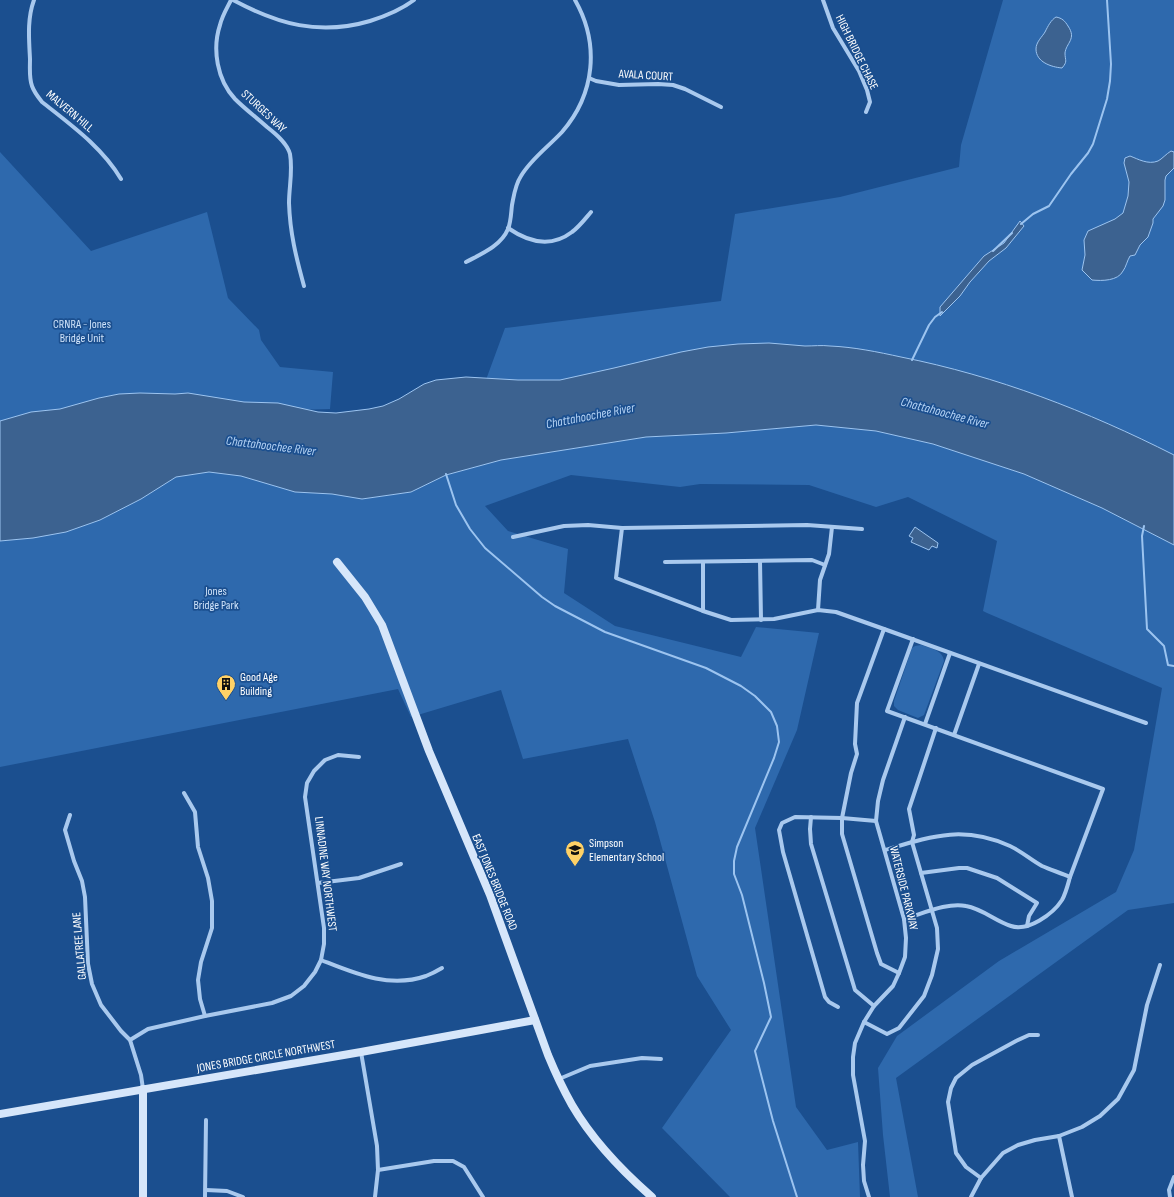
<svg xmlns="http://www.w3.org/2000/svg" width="1174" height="1197" font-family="'Sofia Sans Condensed',sans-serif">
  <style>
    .green { fill: #2e69ad }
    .water { fill: #3c6290; stroke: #9cc4f0 }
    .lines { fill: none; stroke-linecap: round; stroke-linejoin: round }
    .stream { stroke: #9cc4f0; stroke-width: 2 }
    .street { stroke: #a9c9ee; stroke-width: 4 }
    .secondary { stroke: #d6e6fa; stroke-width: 8 }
    .labels { text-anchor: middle; stroke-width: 3.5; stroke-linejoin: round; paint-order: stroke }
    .street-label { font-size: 12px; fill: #fff; stroke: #1b4f8f }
    .park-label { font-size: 12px; fill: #cfe3fa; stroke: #1b4f8f }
    .poi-label { font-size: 12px; fill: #fff; stroke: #1b4f8f; text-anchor: start }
    .water-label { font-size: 13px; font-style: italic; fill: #b5d3f5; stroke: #1b4f8f }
  </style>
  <rect width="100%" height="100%" fill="#1b4f8f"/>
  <g class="green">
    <path d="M1003,0H1174V462L1085,419L476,407L505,328L721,301L735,214L840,197L959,167L961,145Z"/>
    <path d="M0,152L91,251L207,212L228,298L259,330L261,340L280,367L333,372L330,409L258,411L0,426Z"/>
    <path d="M816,425L876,431L933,444L1024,474L1102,508L1174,545V903L1128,910L896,1078L918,1197H890L883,1135L878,1068L897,1036L999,961L1116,892L1134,850L1162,688L987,613L983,611L997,541L908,497L876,507L809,485L700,484L680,487L571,475L485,506L508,531L568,549L564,593L615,626L741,657L756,627L819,633L797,730L755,828L796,1107L827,1150L858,1142L860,1197H730L662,1128L731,1030L697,976L655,822L628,739L523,759L501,690L411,717L398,689L0,767V541L66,532L100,520L141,499L176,477L209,472L241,476L295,492L332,494L362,499L411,492L446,475L501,460L646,437L726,433Z"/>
    <path d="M921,645C930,648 943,650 944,661L924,715L918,718L898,710L894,706V701L912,648L915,646Z"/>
  </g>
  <g class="water">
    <path d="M1056,17C1062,18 1065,21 1068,26C1077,39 1066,43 1065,53C1065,61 1068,61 1062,68C1051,67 1036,62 1036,49C1036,42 1042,37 1045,32C1048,26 1051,20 1056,17Z"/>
    <path d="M1171,151L1174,152V168L1166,176L1165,180V200L1163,206L1153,219V223L1148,237L1140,245L1135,255L1130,256C1127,261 1126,267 1123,271C1118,281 1102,281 1092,280L1082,270L1085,255L1084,240L1088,231L1115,219L1123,213L1128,196L1129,182L1124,163L1125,158L1130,156C1138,159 1148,165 1158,161C1162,159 1166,154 1171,151Z"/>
    <path d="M1020,221L1024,226L1006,248L989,261L970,282L960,296L940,316V307L984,256L1004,243Z"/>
    <path d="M769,343C781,344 793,345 805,346C813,346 822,345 830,346C854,347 878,352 901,357C997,376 1087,411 1174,455V545L1102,508L1024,474L933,444L876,431L816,425L726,433L646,437L501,460L446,475L411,492L362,499L332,494L295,492L241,476L209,472L176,477L141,499L100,520L66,532L33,538L0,541V421L31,412L60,409L99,398L119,394L140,393L175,394L188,393L244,402L278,403L318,412L336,413L369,409L383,406L399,399L424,384L436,380L466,377L518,380H560L614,368L681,352L708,347L738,344Z"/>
    <path d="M915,527L938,543L937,548L932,546L929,550L911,542L913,538L909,536Z"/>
  </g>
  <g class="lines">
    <g class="stream">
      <path d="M1021,224L1033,214L1049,206L1071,174L1088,153L1093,144L1107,99L1110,81L1111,64L1107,0"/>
      <path d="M993,251L1012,233"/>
      <path d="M912,360L929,325L935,317L942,312"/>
      <path d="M446,474L456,505L470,529L485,548L542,597L555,606L605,632L706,668L741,686L755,696L771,712L777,726L779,742L774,758L737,847L734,861V874L742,895L764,983L771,1017L755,1051L773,1121L797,1197"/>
      <path d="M1144,526L1142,536L1147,629L1164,646L1168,665L1174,666"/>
    </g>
    <g class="street">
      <path d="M34,0C27,19 29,39 30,59C30,68 29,78 32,86C34,92 38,97 42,102C71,125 102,147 121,179"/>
      <path d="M231,0C227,8 222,16 220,25C212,49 217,80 235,99C245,109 257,118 267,127C276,134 287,143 290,154C293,171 289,187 289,203C290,233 296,257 304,286"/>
      <path d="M233,0C278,24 319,36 370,21C386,16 401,10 414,0"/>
      <path d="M823,0L833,28L859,71L867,90L870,102L866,112"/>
      <path d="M589,78L596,81L619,85L658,84L673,85L685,89L721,107"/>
      <path d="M508,228C528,242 551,248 572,232C579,227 585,219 591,212"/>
      <path d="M466,262C481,254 501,246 508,229C511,222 511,213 512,205C514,195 515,185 521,176C531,159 548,147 562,132C595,94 600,44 575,0"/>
      <path d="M622,528L616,578L703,611L731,620L774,619L818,610L836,612L884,629"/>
      <path d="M513,537L564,526L588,525L622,528L807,525L862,529"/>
      <path d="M760,561L761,620"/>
      <path d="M665,562L812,560L825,565"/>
      <path d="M703,562V611"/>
      <path d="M818,610L820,580L829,554L832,527"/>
      <path d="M913,639L887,711L1103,789L1070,877"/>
      <path d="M925,724L950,653"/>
      <path d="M954,735L979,664"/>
      <path d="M184,793L195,812L198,847L208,878L212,901V928L201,962L198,980L200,999L205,1016"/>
      <path d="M70,815L65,830L74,861L82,881L85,897L88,964L92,984L101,1005L121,1031L130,1040L141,1075L143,1089"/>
      <path d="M811,817L810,829L811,844L855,990L874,1006"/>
      <path d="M885,850C932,836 963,825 1010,846C1021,851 1031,860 1042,866C1051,870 1061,873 1070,877C1068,884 1066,893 1062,900C1053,914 1028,932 1011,926C995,921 983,909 966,906C947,902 922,914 904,919"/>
      <path d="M921,873L959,868H967L997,878L1037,903L1029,916L1027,926"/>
      <path d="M318,883L359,878L401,864"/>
      <path d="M321,960C354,973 389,989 426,976C431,974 437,971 442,968"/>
      <path d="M899,973L881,964L877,953L842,834V818L851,773L857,754L855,744L857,703L884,629L1146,723"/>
      <path d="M838,1007L829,1002L825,997L783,852L779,830L782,823L795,817L842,818L876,821"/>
      <path d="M864,1022L887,1034L899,1028L924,996L932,975L938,949L937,928L912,842L914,835L909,809L936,728"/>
      <path d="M130,1040L148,1029L205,1016L272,1003L291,996L304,986L315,972L321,960L324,944V928L305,797L307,783L314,771L325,760L338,755L359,757"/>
      <path d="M361,1052L377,1146L378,1170L375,1197"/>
      <path d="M559,1079L590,1066L642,1058L661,1059"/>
      <path d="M1059,1136L1072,1197"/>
      <path d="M378,1170L434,1161H453L464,1167L483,1197"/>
      <path d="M981,1178L966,1167L956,1153L948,1102L951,1088L956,1078L972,1065L1016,1041L1029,1035H1038"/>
      <path d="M206,1190L227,1191L243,1197"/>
      <path d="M205,1197L206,1120"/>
      <path d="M869,1197L864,1181L863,1165L865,1141L853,1075V1057L855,1043L864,1022L874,1006L893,986L899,973L905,957L906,938L904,919L876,821L878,801L883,780L905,717"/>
      <path d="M971,1197L981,1178L1003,1153L1018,1145L1035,1140L1059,1136L1082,1127L1100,1116L1118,1099L1134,1070L1147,1005L1160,965"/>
      <path d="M1170,1197L1169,1190L1174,1177"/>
    </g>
    <g class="secondary">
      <path d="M337,562L365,597L382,625L429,751L490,895L548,1055C555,1072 563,1089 572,1105C593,1141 621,1170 652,1197"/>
      <path d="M0,1114L361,1052L535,1020"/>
      <path d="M143,1197V1089"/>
    </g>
  </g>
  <defs>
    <g id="building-pin" transform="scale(1)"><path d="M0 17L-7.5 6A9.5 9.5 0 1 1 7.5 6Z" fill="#ffd166" stroke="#1b4f8f"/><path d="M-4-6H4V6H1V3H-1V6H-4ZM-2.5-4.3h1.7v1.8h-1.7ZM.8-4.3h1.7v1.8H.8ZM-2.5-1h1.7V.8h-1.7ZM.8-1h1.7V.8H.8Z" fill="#111"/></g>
    <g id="school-pin" transform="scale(1)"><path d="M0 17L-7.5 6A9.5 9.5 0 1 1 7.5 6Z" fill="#ffd166" stroke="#1b4f8f"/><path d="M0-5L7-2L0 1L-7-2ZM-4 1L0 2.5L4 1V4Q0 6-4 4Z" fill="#111"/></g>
  </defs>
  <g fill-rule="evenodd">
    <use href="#building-pin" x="226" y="684"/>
    <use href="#school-pin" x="575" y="850"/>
  </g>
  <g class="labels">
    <g class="street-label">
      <text transform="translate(857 52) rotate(64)" y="4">HIGH BRIDGE CHASE</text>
      <text transform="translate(646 75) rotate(3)" y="4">AVALA COURT</text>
      <text transform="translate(70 111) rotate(40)" y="4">MALVERN HILL</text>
      <text transform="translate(264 111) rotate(43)" y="4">STURGES WAY</text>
      <text transform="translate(326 874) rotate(83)" y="4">LINNADINE WAY NORTHWEST</text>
      <text transform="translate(495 882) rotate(68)" y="4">EAST JONES BRIDGE ROAD</text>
      <text transform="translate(904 888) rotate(76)" y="4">WATERSIDE PARKWAY</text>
      <text transform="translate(79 946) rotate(-95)" y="4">GALLATREE LANE</text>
      <text transform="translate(266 1056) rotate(-10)" y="4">JONES BRIDGE CIRCLE NORTHWEST</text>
    </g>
    <g class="park-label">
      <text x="82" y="328">CRNRA - Jones<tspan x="82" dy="14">Bridge Unit</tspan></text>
      <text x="216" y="595">Jones<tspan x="216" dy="14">Bridge Park</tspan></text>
    </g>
    <g class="poi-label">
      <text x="240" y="681">Good Age<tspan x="240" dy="14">Building</tspan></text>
      <text x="589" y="847">Simpson<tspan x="589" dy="14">Elementary School</tspan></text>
    </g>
    <g class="water-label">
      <text transform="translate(945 412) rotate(15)" y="5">Chattahoochee River</text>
      <text transform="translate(590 415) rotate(-11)" y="5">Chattahoochee River</text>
      <text transform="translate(271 445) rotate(7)" y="5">Chattahoochee River</text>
    </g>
  </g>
</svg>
